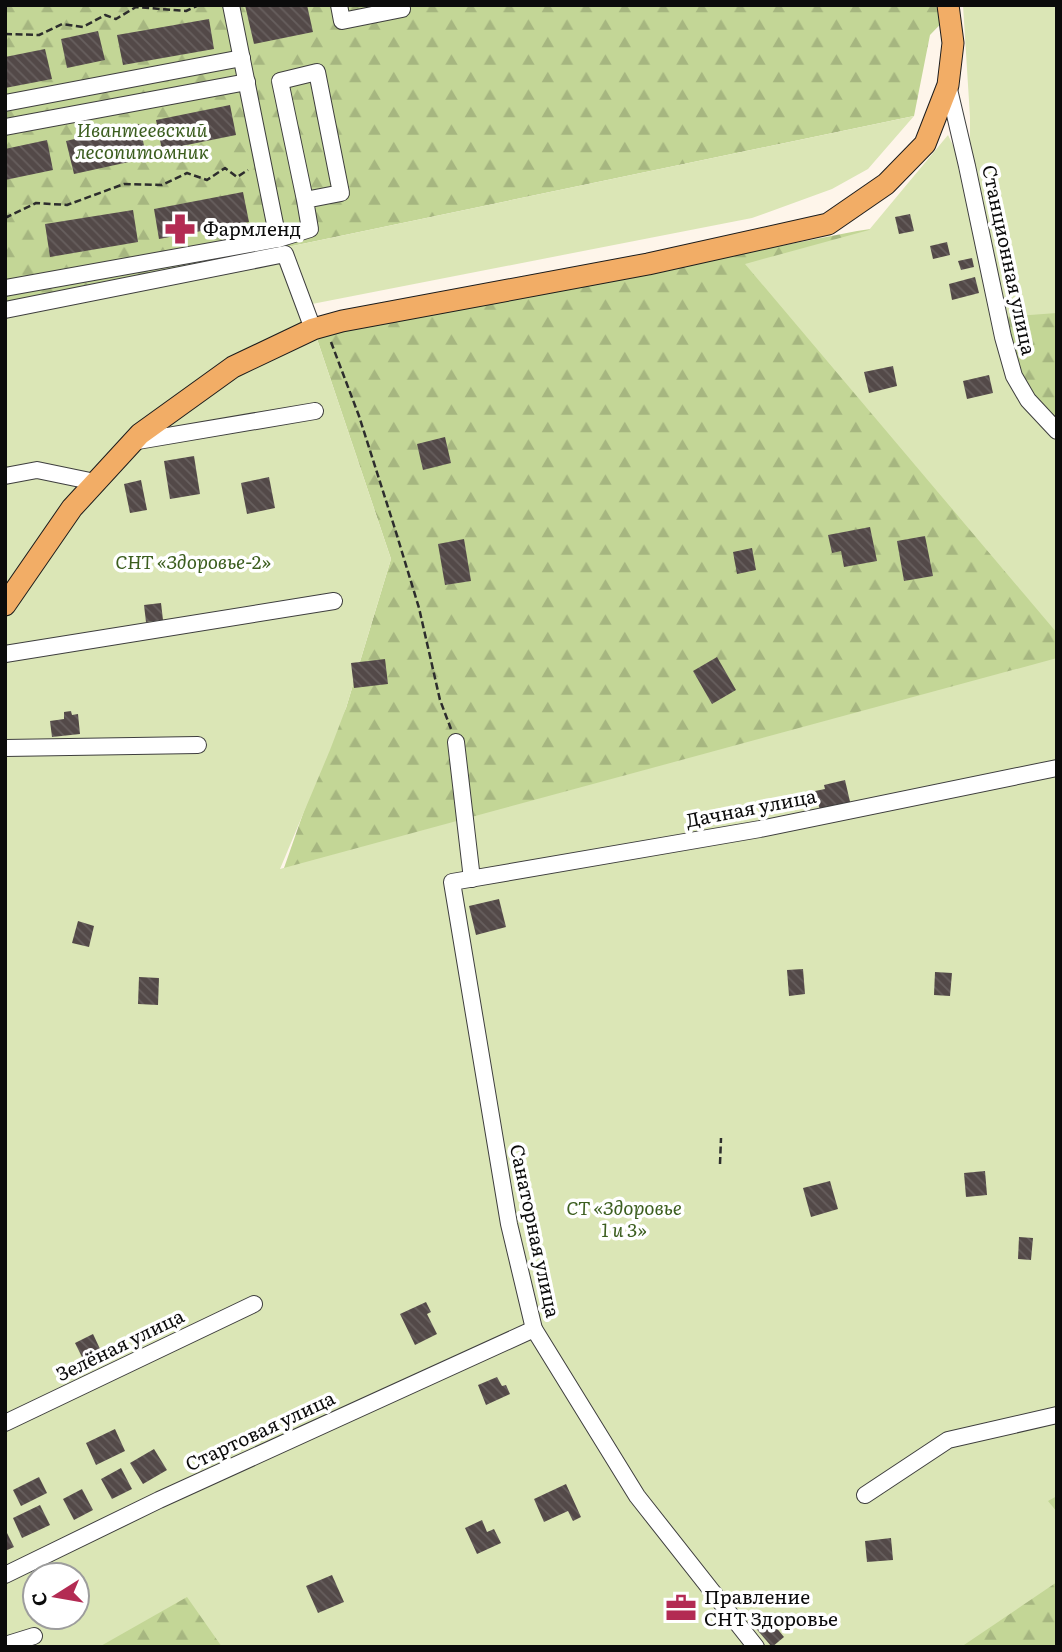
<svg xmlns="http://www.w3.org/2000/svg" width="1062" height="1652" font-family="Literata,serif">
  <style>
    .forest { fill: url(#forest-firs); fill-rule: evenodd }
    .park { fill: #dbe6b6; fill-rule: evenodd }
    .building { fill: url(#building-back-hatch) }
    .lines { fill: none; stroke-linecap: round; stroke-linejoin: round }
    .minor-casing { stroke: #3e3e3e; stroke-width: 18 }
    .major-casing { stroke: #1c1c1c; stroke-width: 23 }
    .path { stroke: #2d2d2d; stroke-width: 2.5; stroke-dasharray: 7 3.5; stroke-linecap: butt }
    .minor { stroke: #fff; stroke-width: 16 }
    .major { stroke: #f2ad66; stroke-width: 21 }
    .labels { text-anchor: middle; stroke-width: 7; stroke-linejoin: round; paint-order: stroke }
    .park-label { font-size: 19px; font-style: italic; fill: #3c5e1f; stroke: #fff }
    .poi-label { font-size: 19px; fill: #0b0b0b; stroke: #fff; text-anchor: start }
    .street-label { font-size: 19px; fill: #0b0b0b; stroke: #fff }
  </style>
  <defs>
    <pattern id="forest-firs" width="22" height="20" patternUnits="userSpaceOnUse" patternTransform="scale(1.75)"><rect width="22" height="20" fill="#c3d696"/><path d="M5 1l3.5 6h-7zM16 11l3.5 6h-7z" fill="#a6b680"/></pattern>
    <pattern id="building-back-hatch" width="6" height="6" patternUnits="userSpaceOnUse" patternTransform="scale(1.75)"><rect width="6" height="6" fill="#534948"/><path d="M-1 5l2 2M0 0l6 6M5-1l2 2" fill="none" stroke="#675f5e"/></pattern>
  </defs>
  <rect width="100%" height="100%" fill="#fef5ea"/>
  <g class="forest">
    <path d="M5,5H959L930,35L914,116L5,306Z"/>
    <path d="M1057,193V1647H5V982L82,1003L284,868L326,748L346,708L391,559L316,336L857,231L1051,202ZM35,1575H77V1617H35Z"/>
  </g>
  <g class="park">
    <path d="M963,5H1057V313L1003,317L1014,376L1057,422V633L745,264L869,230L948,135L970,181V117Z"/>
    <path d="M914,116L868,169L832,189L752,218L312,304L316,336L391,559L346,708L330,750L280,869L1057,658V1496L1048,1501L1057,1512V1582L961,1647H222L187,1597L99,1647H5V306ZM35,1575H77V1617H35Z"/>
  </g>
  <g class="building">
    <path d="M245,5H307L313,32L254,44Z"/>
    <path d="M209,19L214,49L123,65L117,35Z"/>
    <path d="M98,31L105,60L67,68L61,39Z"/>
    <path d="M45,49L52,79L5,88V57Z"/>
    <path d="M230,105L236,135L162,150L156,120Z"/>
    <path d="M139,124L147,158L74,174L66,141Z"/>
    <path d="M47,140L53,170L5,180V149Z"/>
    <path d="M243,192L249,222L159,239L154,209Z"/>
    <path d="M133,210L138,242L50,257L45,224Z"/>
    <path d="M910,214L914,231L899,234L895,217Z"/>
    <path d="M947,242L950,255L933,259L930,246Z"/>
    <path d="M972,258L974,267L961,270L958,261Z"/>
    <path d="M975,277L979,293L952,300L949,284Z"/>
    <path d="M893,366L897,386L869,393L864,372Z"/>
    <path d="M989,375L993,393L967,399L963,381Z"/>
    <path d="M445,437L451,463L423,470L417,444Z"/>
    <path d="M194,456L200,494L170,499L164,461Z"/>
    <path d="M269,477L275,508L247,514L241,483Z"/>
    <path d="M141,480L147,510L130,513L124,484Z"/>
    <path d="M870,527L877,561L844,567L841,551L832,553L828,535Z"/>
    <path d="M925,536L933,576L904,581L897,541Z"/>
    <path d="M464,539L471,581L445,585L438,544Z"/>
    <path d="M752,548L756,570L737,574L733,552Z"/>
    <path d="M161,603L163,620L146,622L144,605Z"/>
    <path d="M717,657L736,690L712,704L693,671Z"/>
    <path d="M385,659L388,684L354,688L351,663Z"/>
    <path d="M71,711L72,715L78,714L80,734L52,737L50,721L64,719V712Z"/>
    <path d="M845,780L851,806L821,814L815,791L825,789L824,785Z"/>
    <path d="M499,899L506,927L476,935L469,906Z"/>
    <path d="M78,921L94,926L89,947L72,943Z"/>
    <path d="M803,969L805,994L789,996L787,970Z"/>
    <path d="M935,972L952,973L950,996L934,995Z"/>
    <path d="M139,977L159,978L158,1005L138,1004Z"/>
    <path d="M985,1171L987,1195L966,1197L964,1173Z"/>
    <path d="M830,1181L838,1209L811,1217L803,1188Z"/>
    <path d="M1019,1237L1033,1238L1031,1260L1018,1259Z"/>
    <path d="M426,1302L431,1312L427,1314L437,1334L415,1345L400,1314Z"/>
    <path d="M93,1334L101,1351L83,1359L75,1343Z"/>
    <path d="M497,1377L502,1386L506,1385L510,1394L486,1405L478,1385Z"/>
    <path d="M115,1429L125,1451L96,1465L86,1443Z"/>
    <path d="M154,1449L167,1470L143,1484L130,1463Z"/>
    <path d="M121,1468L132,1489L112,1499L101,1479Z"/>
    <path d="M39,1477L47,1493L21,1506L13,1490Z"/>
    <path d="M566,1484L581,1517L573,1521L568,1511L544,1522L534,1499Z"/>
    <path d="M82,1489L93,1510L74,1520L63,1499Z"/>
    <path d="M40,1505L50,1525L22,1538L13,1518Z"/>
    <path d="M482,1520L487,1532L494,1529L501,1543L477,1554L465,1528Z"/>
    <path d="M5,1529L14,1547L5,1551Z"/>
    <path d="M891,1538L893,1560L867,1562L865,1541Z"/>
    <path d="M332,1575L344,1602L318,1613L306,1586Z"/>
    <path d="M766,1615L784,1637L772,1647L753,1625Z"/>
  </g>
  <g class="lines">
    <g class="minor-casing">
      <g id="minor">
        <path d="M339,5L342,21L402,9L401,5"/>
        <path d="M948,85L967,166L1003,337L1014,376L1028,400L1057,431"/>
        <path d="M5,103L242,58"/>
        <path d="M5,127L247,82"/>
        <path d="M278,239L310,229L305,200L341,193L317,72L280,81L305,200"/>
        <path d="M5,288L278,239L231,5"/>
        <path d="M5,310L285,254L313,329"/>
        <path d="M132,442L315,411"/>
        <path d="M5,476L37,470L95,482"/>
        <path d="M5,654L334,601"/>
        <path d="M456,742L472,879"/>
        <path d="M5,748L198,745"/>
        <path d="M5,1423L254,1304"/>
        <path d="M865,1495L948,1440L1057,1415"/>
        <path d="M5,1575L159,1500L534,1329"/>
        <path d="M5,1645L34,1636"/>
        <path d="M756,1647L637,1496L534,1329L509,1224L452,882L760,829L1057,768"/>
      </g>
    </g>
    <g class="major-casing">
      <path id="major" d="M5,605L72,508L140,434L233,367L313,329L342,321L648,264L828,224L886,184L925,144L948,85L953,43L948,5"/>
    </g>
    <g class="path">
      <path d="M5,34L39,35L62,24L83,27L105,15L116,19L136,7L186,11L199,5"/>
      <path d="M5,216L7,217L36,203L67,205L124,184L162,185L187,173L207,180L225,168L237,177L248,170"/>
      <path d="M331,342L359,416L395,529L419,608L440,700L451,729"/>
      <path d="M720,1164L721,1138"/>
    </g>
    <use href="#minor" class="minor"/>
    <use href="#major" class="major"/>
  </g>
  <defs>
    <g id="pharmacy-bare" transform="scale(2.415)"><path d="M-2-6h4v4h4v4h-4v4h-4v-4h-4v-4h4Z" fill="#b32b53" stroke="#fff" stroke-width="2.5" paint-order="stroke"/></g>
    <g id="office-bare" transform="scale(2.415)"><path d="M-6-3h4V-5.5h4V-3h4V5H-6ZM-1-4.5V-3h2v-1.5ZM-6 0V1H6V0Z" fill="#b32b53" stroke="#fff" stroke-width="2.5" paint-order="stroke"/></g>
  </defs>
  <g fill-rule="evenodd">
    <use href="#pharmacy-bare" x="180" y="229"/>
    <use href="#office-bare" x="681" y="1608"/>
  </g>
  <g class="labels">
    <g class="park-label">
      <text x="142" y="137">Ивантеевский<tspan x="142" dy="22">лесопитомник</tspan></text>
      <text x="193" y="569">СНТ «Здоровье-2»</text>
      <text x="624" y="1215">СТ «Здоровье<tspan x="624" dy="22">1 и 3»</tspan></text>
    </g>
    <g class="poi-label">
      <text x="203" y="236">Фармленд</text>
      <text x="704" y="1604">Правление<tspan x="704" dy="22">СНТ Здоровье</tspan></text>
    </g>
    <g class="street-label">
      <text transform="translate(1009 260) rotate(78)" y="7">Станционная улица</text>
      <text transform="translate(751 808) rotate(-11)" y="7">Дачная улица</text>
      <text transform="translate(535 1231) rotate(78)" y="7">Санаторная улица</text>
      <text transform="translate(120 1345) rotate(-26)" y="7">Зелёная улица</text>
      <text transform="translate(260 1431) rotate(-25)" y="7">Стартовая улица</text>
    </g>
  </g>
  <rect width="1062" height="1652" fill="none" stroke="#0b0b0b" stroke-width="14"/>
  <g transform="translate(56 1596) rotate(259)"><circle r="33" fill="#ffffff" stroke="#9d9d9d" stroke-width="2"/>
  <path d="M0-5L12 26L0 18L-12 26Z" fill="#b32b53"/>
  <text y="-10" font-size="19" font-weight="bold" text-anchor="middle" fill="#0b0b0b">С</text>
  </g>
</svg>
